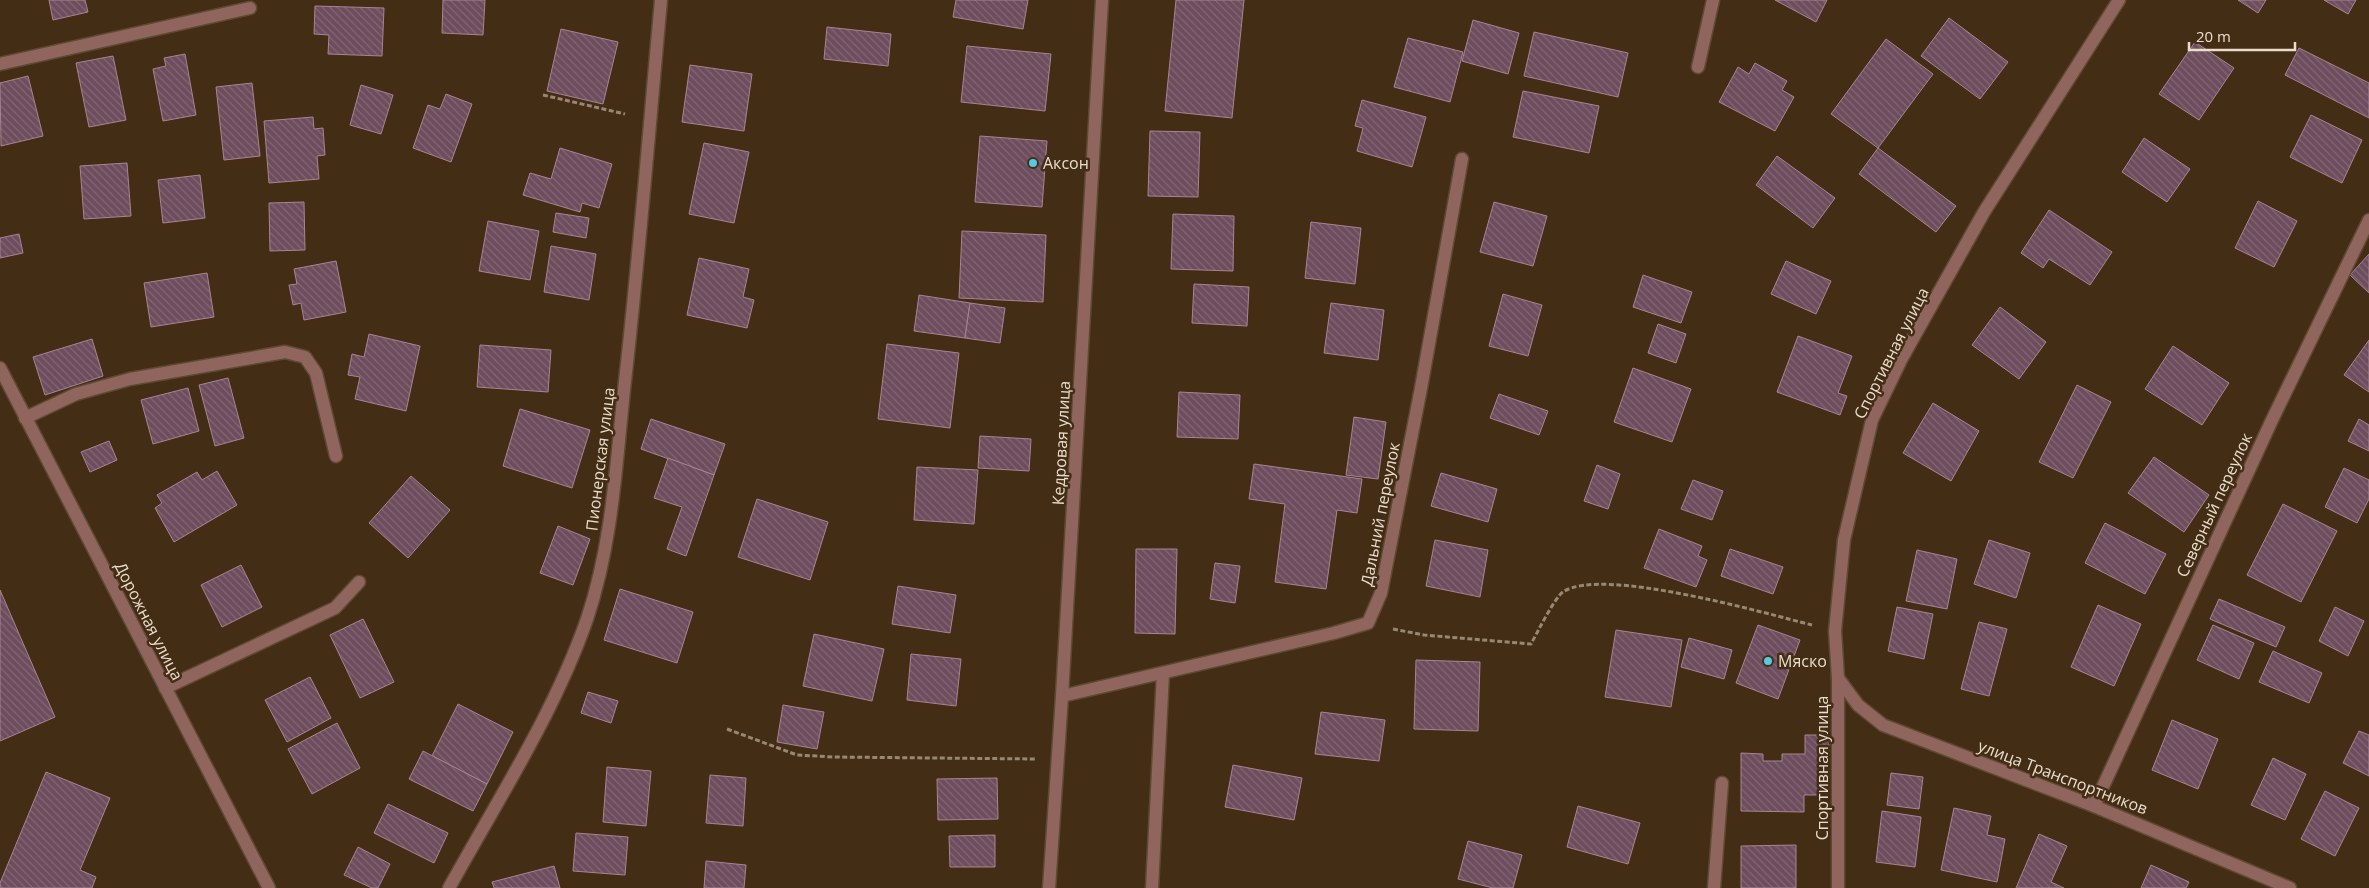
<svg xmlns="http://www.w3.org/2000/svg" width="2369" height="888" font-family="'Open Sans',sans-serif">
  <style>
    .building { fill: url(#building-back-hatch); stroke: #a78494 }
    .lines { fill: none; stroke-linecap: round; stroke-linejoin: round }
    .minor-casing { stroke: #5e4a33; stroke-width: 15 }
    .path { stroke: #988773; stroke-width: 3; stroke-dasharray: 5 2.5; stroke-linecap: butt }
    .minor { stroke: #90655e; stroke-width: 12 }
    .poi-dot { fill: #55cae0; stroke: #432e15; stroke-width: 2 }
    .labels { text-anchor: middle; stroke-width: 5; stroke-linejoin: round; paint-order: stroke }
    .poi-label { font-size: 16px; fill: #eaddce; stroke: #432e15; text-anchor: start }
    .street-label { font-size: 16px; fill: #eaddce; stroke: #432e15 }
  </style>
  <defs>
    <pattern id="building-back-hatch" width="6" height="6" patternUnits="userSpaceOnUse" patternTransform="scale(1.25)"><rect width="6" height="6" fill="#6d4d5d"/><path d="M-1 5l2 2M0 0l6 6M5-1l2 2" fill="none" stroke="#826673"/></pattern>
  </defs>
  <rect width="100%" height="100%" fill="#432e15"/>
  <g class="building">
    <path d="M49,0H85L88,12L53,20Z"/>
    <path d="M443,0H485L483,35L442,33Z"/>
    <path d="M956,0H1028L1023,29L953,17Z"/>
    <path d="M1176,0H1244L1232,118L1165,111Z"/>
    <path d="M1775,0H1827L1816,22Z"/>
    <path d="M2238,0H2266L2258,13Z"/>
    <path d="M2324,0H2356L2348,14Z"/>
    <path d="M315,6L384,8L382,56L328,54L329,35L314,34Z"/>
    <path d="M1949,18L2008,62L1980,99L1921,56Z"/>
    <path d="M1473,20L1519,33L1508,74L1462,61Z"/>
    <path d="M827,27L891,34L888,66L824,59Z"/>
    <path d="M561,29L618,42L603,104L547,91Z"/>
    <path d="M1534,32L1628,53L1618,97L1524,76Z"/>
    <path d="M1408,38L1463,52L1450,102L1394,87Z"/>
    <path d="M1886,39L1933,74L1878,148L1831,114Z"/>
    <path d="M2195,42L2234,68L2199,120L2159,94Z"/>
    <path d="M967,46L1051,54L1045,111L961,102Z"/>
    <path d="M2299,48L2369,83V118L2285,75Z"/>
    <path d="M185,54L196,115L163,121L153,69L166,66L164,58Z"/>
    <path d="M113,56L126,120L89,127L76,63Z"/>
    <path d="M1755,63L1787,81L1782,90L1794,97L1775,131L1719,102L1738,67L1749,74Z"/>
    <path d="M690,65L752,74L744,131L682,122Z"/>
    <path d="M28,76L43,136L1,146L0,83Z"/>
    <path d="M252,83L260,156L224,160L216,87Z"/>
    <path d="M361,85L393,95L381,134L350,125Z"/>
    <path d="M1523,91L1599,106L1589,153L1513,137Z"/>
    <path d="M446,94L472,104L451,162L413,148L428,105L440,109Z"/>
    <path d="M1362,100L1426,117L1412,167L1357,151L1363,128L1355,126Z"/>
    <path d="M2311,115L2362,140L2342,183L2290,157Z"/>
    <path d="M313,117L314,129L323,128L325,155L317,156L319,179L269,183L264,121Z"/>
    <path d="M1150,131L1200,132L1198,197L1148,196Z"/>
    <path d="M980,136L1047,141L1042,207L975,202Z"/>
    <path d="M2144,138L2190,169L2167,202L2122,172Z"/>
    <path d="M704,143L749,152L734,223L689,214Z"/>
    <path d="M560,148L612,164L599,208L582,203L580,212L523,195L530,173L551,179Z"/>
    <path d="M1878,148L1956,206L1936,232L1859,174Z"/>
    <path d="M1777,156L1835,198L1813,228L1756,185Z"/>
    <path d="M127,163L131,216L84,219L80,166Z"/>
    <path d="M200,175L205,218L163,223L158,180Z"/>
    <path d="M2258,201L2297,221L2274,267L2235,248Z"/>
    <path d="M304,202L305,250L270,251L269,203Z"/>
    <path d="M1494,202L1547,216L1533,266L1480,252Z"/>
    <path d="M2049,210L2112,252L2090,285L2049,259L2043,268L2021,253Z"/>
    <path d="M556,213L589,218L586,238L553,232Z"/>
    <path d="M1173,214L1234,216L1233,271L1171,269Z"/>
    <path d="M488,221L539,231L530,280L479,271Z"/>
    <path d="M1311,222L1361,228L1355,284L1305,278Z"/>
    <path d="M962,231L1046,235L1043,302L959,298Z"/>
    <path d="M19,234L23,253L0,258V238Z"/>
    <path d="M551,246L596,254L589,300L544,292Z"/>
    <path d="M2369,254V293L2350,275Z"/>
    <path d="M699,258L749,269L743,297L754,300L747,328L687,315Z"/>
    <path d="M336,261L346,312L304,320L301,303L293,305L289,285L297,284L294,269Z"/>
    <path d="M1786,261L1831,281L1816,314L1771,294Z"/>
    <path d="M207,273L214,317L151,327L144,283Z"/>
    <path d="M1643,275L1692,292L1681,323L1633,307Z"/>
    <path d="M1194,284L1249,287L1247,326L1192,323Z"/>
    <path d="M1503,294L1542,305L1528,356L1489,346Z"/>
    <path d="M919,295L970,303L965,338L914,331Z"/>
    <path d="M970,303L1005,308L1000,343L965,338Z"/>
    <path d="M1331,303L1384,310L1378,360L1324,353Z"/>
    <path d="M2000,307L2046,342L2019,379L1972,345Z"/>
    <path d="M1658,324L1686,334L1676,363L1648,353Z"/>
    <path d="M369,334L420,346L406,411L355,399L360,377L348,375L352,354L364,357Z"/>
    <path d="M1798,336L1852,356L1838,393L1847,396L1840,415L1777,392Z"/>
    <path d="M92,339L103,376L45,395L33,357Z"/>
    <path d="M2369,340V392L2344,375Z"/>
    <path d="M887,344L959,353L950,428L878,419Z"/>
    <path d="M480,345L551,350L548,392L477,387Z"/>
    <path d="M2173,346L2229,383L2202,425L2145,389Z"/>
    <path d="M1633,368L1691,389L1672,442L1614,422Z"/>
    <path d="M228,378L244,438L215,446L199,385Z"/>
    <path d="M2077,385L2111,402L2073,478L2039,462Z"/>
    <path d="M188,388L199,431L153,444L141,400Z"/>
    <path d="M1179,392L1240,395L1238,439L1177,437Z"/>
    <path d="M1499,394L1548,411L1539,435L1490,418Z"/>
    <path d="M1933,403L1979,431L1951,481L1903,453Z"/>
    <path d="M520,409L590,430L572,488L503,466Z"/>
    <path d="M1354,417L1386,422L1378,479L1346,475Z"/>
    <path d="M651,419L725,444L714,475L641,449Z"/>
    <path d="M2359,419L2369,425V451L2348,441Z"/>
    <path d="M980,436L1031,439L1029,471L978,468Z"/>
    <path d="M109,441L117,460L90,472L81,452Z"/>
    <path d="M2154,457L2209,495L2184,532L2128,493Z"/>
    <path d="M668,458L714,475L686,556L667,549L682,507L654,498Z"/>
    <path d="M1254,464L1362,479L1357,513L1337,510L1326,589L1275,582L1285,504L1249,499Z"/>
    <path d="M1597,465L1620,474L1608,509L1584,501Z"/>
    <path d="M917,467L978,470L974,524L914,520Z"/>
    <path d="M2344,468L2369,480V499L2357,523L2325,507Z"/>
    <path d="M217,471L237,505L174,542L155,508L162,503L157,495L197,472L202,480Z"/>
    <path d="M1441,473L1497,489L1488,522L1431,506Z"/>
    <path d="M411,476L450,510L408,558L369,523Z"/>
    <path d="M1693,480L1723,491L1712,520L1681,509Z"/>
    <path d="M757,499L828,522L810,580L738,557Z"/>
    <path d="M2283,504L2337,531L2301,602L2247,575Z"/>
    <path d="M2105,523L2166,554L2145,594L2085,563Z"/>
    <path d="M558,526L590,539L573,585L540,573Z"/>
    <path d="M1659,529L1702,546L1698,556L1707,560L1696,587L1644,568Z"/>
    <path d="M1435,540L1488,550L1480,597L1426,586Z"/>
    <path d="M1989,540L2030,553L2016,598L1974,584Z"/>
    <path d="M1136,549H1177L1175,634L1135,633Z"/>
    <path d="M1730,549L1783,567L1773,594L1721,576Z"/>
    <path d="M1917,550L1957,559L1947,609L1906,601Z"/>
    <path d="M1215,563L1240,566L1235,603L1210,599Z"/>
    <path d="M241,565L262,607L222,627L201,585Z"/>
    <path d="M898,586L956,595L950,633L892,624Z"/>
    <path d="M620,589L693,612L677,663L604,640Z"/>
    <path d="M0,590L55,717L0,741Z"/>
    <path d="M2219,599L2285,627L2276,647L2210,619Z"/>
    <path d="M2098,605L2141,624L2114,686L2071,667Z"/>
    <path d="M1897,607L1933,614L1924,659L1888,651Z"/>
    <path d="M2335,607L2364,621L2348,656L2319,641Z"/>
    <path d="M363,619L394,682L360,698L330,635Z"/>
    <path d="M1979,622L2007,629L1989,696L1961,689Z"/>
    <path d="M1758,625L1800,640L1778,699L1736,683Z"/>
    <path d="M2213,625L2254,643L2239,679L2197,660Z"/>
    <path d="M1616,630L1682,640L1671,707L1605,697Z"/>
    <path d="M814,634L884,649L872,701L803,686Z"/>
    <path d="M1689,638L1732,650L1724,679L1681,667Z"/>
    <path d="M2273,651L2322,673L2309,703L2259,682Z"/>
    <path d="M911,654L961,659L956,706L907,700Z"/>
    <path d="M1416,660L1480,662L1478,731L1414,729Z"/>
    <path d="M310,677L331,718L287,742L265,700Z"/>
    <path d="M588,692L618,701L611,723L581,713Z"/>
    <path d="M458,704L513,732L487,784L432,756Z"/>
    <path d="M783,705L824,712L817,749L777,742Z"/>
    <path d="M1321,712L1385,720L1379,761L1315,754Z"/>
    <path d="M2172,720L2218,739L2198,789L2152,770Z"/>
    <path d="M337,723L360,768L312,794L288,749Z"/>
    <path d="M2359,731L2369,735V776L2343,763Z"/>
    <path d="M1805,735H1829L1828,795H1804V812L1741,811V753L1763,754V761H1782V754H1805Z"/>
    <path d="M423,751L487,784L473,811L409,779Z"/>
    <path d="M2273,758L2306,774L2285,820L2251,805Z"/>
    <path d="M1233,765L1302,778L1294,820L1225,807Z"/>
    <path d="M607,767L651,771L646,826L603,822Z"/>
    <path d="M46,772L110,798L80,870L96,877L92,888H0V883Z"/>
    <path d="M1891,773L1923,777L1919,809L1887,805Z"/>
    <path d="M710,775L746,778L743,826L706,823Z"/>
    <path d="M997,778L998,819L938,820L937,779Z"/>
    <path d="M2325,791L2359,808L2335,856L2301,839Z"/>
    <path d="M388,804L448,833L434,863L374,833Z"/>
    <path d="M1578,806L1640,823L1628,864L1567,847Z"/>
    <path d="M1954,808L1991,816L1987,835L2005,839L1997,882L1941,870Z"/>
    <path d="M1882,811L1921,817L1915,867L1876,862Z"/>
    <path d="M576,833L628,837L625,875L573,871Z"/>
    <path d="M2039,834L2067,846L2051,882L2064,888H2016Z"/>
    <path d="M995,835V867H950L949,836Z"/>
    <path d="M1468,841L1522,855L1513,888H1493L1458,879Z"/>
    <path d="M1796,845V888H1741V846Z"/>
    <path d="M358,847L390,864L378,888H372L344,875Z"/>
    <path d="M706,861L746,865L744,888H704Z"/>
    <path d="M2151,865L2189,882L2186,888H2141Z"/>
    <path d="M554,866L560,888H494L492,882Z"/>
  </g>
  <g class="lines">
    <g class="minor-casing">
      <g id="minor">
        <path d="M0,64L250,8"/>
        <path d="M1698,67L1713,0"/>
        <path d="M0,368L269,888"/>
        <path d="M25,418L76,394L130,379L285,352L305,357L316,373L336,456"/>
        <path d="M1838,678L1858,705L1883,725L2094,806L2290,888"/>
        <path d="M165,688L335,608L359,582"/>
        <path d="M1062,696L1334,633L1368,623L1381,593L1421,388L1462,159"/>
        <path d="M2094,806L2272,420L2369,220"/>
        <path d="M449,888C497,801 554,714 587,619C612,545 616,466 624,390C639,260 649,130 661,0"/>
        <path d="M1049,888L1062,696L1102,0"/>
        <path d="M1152,888L1163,673"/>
        <path d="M1714,888L1722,783"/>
        <path d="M1838,888V678L1835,631L1844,540L1872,420L1902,358L1984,212L2119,0"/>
      </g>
    </g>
    <g class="path">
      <path d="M543,95L625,114"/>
      <path d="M1393,629L1424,635L1531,644C1537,633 1555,597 1563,592C1601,566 1764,613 1812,625"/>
      <path d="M727,729L797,755L834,757L1035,759"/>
    </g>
    <use href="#minor" class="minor"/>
  </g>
  <g class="poi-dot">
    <circle cx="1033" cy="163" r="5"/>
    <circle cx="1768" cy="661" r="5"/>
  </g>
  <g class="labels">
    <g class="poi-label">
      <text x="1043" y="169">Аксон</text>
      <text x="1778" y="667">Мяско</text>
    </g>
    <g class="street-label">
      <text transform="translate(1891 353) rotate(-63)" y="6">Спортивная улица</text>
      <text transform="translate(1061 443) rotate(-87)" y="6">Кедровая улица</text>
      <text transform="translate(600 459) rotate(-83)" y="6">Пионерская улица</text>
      <text transform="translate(2214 505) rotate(-65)" y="6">Северный переулок</text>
      <text transform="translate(1380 514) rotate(-79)" y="6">Дальний переулок</text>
      <text transform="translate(149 621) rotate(63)" y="6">Дорожная улица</text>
      <text transform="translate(1822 768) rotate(-90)" y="6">Спортивная улица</text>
      <text transform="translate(2063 777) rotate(21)" y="6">улица Транспортников</text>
    </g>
  </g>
  <path d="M2189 42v8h106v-8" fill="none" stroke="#eaddce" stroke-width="2.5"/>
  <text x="2196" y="42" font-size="15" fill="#eaddce" stroke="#432e15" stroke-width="4" paint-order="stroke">20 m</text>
</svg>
